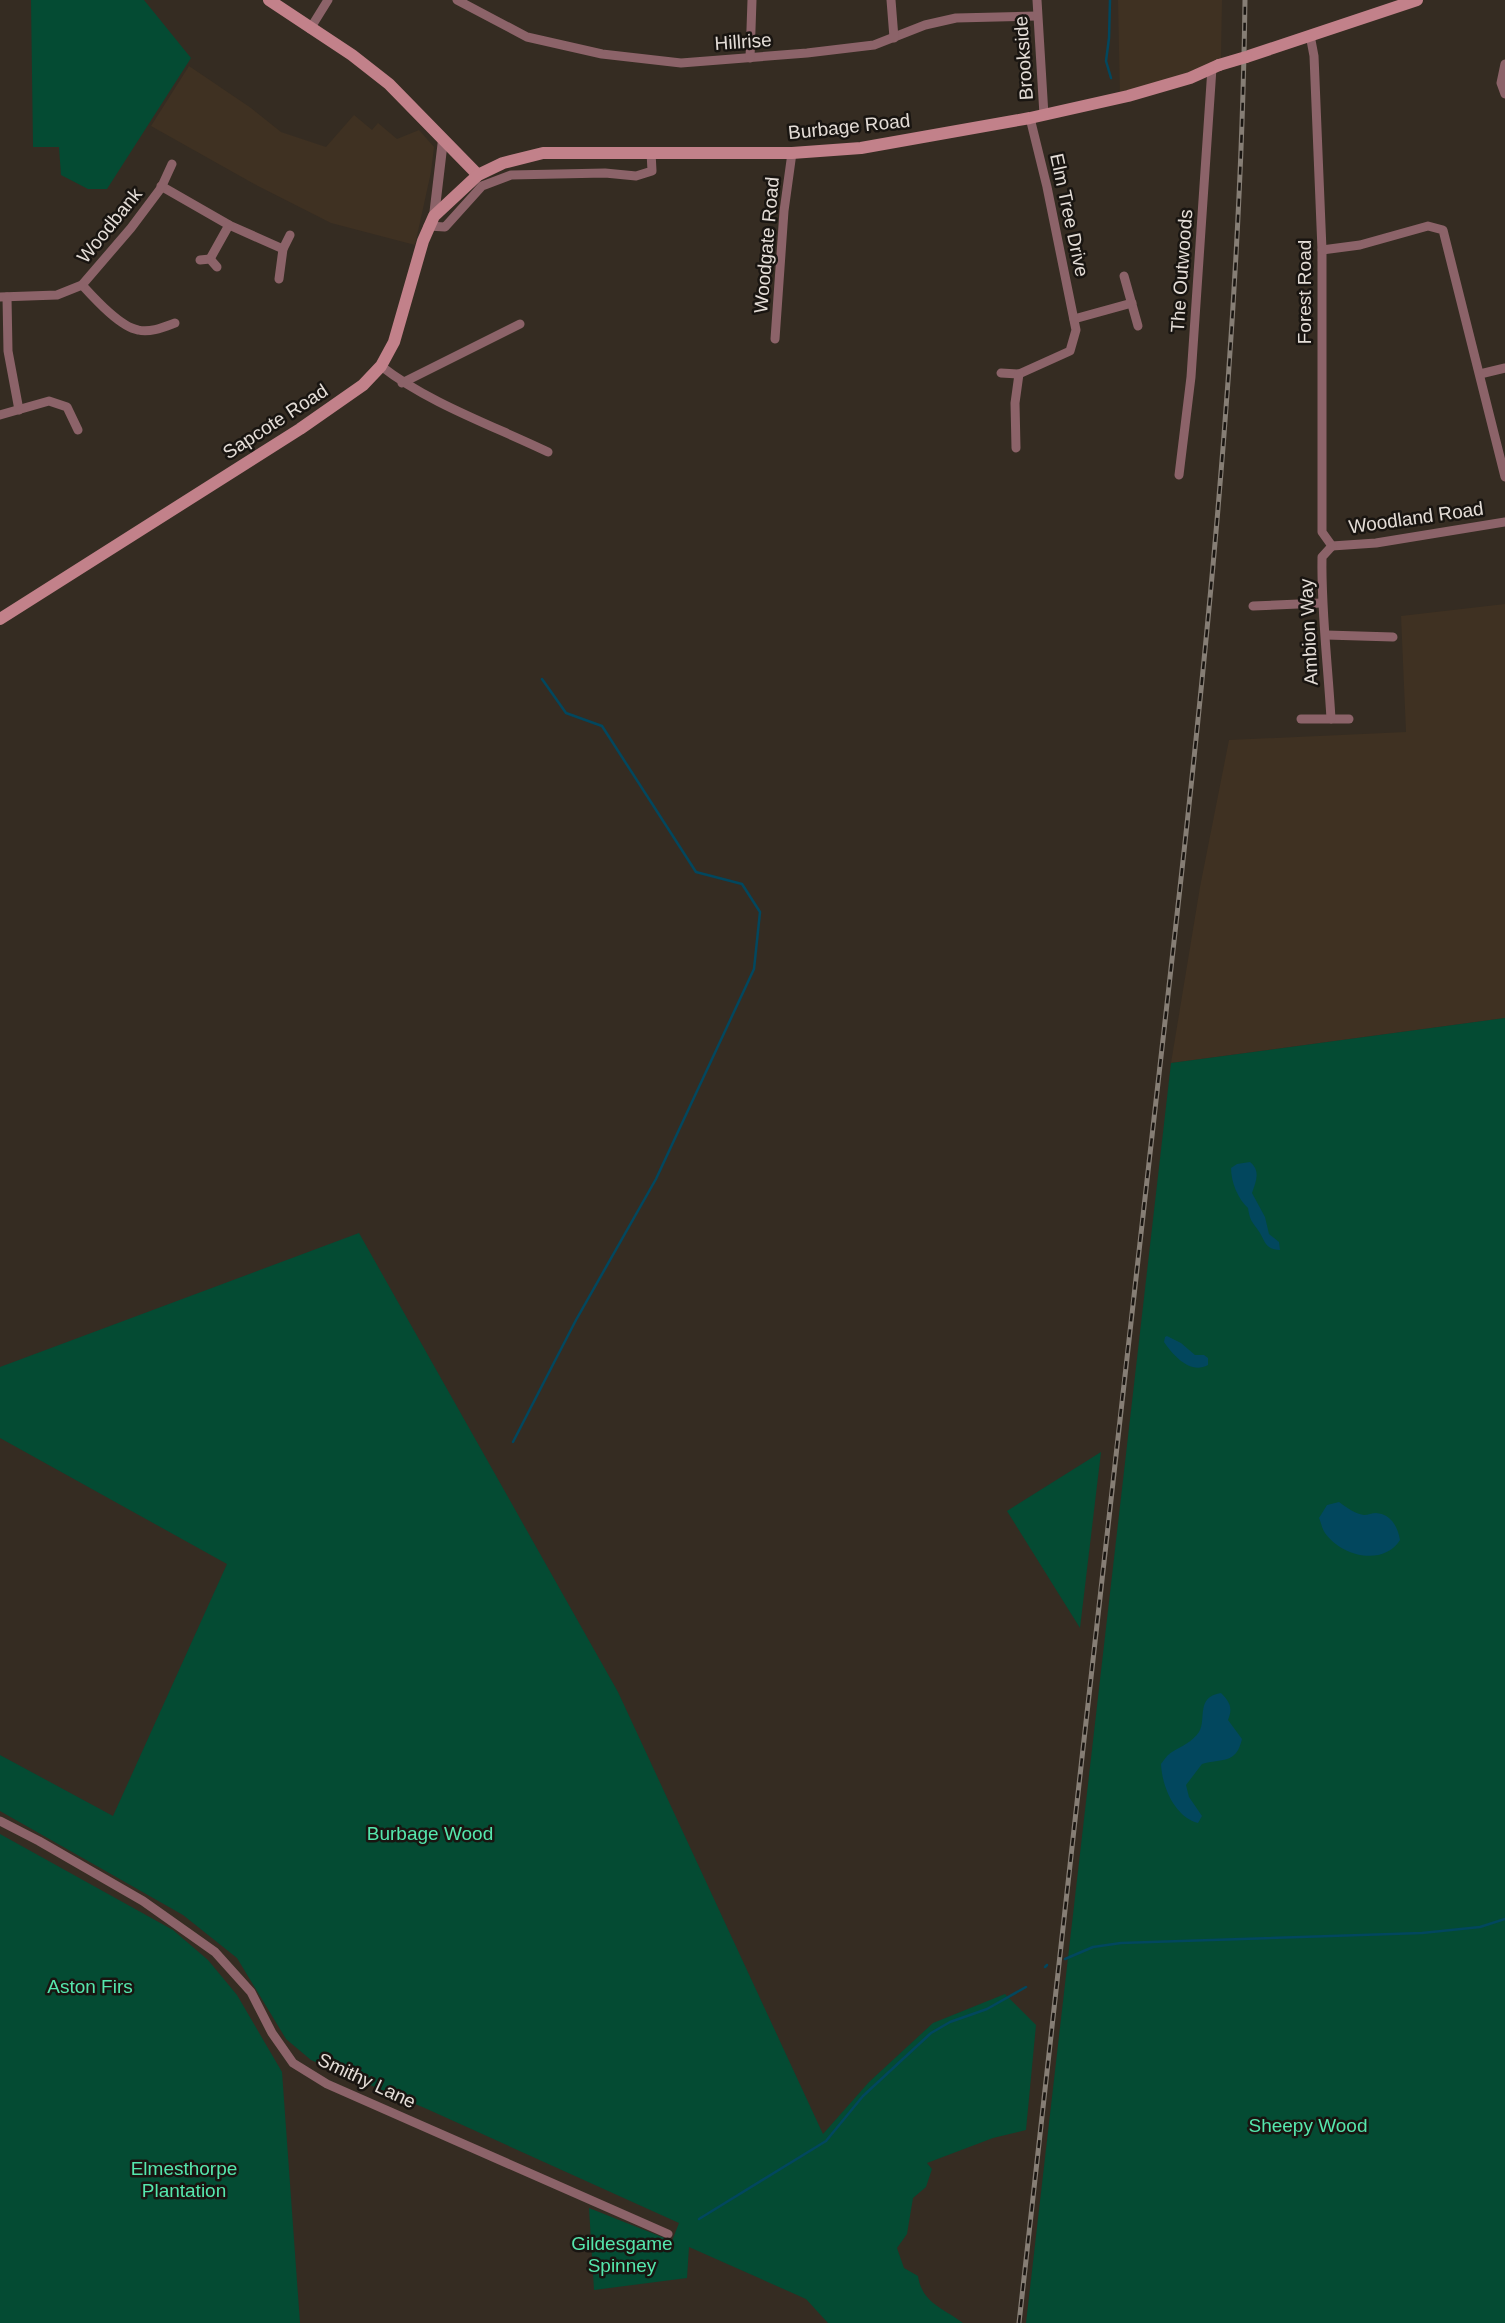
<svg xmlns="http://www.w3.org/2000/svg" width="1505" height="2323" font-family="Helvetica,sans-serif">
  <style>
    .built { fill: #3f3122 }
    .green { fill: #044b33 }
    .water { fill: #02475e }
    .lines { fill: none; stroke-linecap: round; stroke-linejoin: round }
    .stream { stroke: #02475e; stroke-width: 2.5 }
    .minor { stroke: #8c6369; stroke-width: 9 }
    .tertiary { stroke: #8c6369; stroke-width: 10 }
    .secondary { stroke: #c2818a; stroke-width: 12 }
    .rail-casing { stroke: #867e75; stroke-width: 5 }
    .rail { stroke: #191511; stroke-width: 2.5; stroke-dasharray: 8; stroke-linecap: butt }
    .secondary-bridge { stroke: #c2818a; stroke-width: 12 }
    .labels { text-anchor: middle; stroke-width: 5; stroke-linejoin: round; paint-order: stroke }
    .street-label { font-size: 19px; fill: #e4ddd7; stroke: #191511 }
    .park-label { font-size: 19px; fill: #55e7ad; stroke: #191511 }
  </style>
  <rect width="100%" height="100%" fill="#352c22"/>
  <g class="built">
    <path d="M1118,0H1222L1221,58L1207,72L1120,100Z"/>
    <path d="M189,66L251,108L281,132L326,147L354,115L372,130L378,123L397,139L419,130L434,147L431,172L415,245L331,223L258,186L151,126Z"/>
    <path d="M1505,604V1018L1171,1063L1200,887L1229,740L1406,732L1401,616Z"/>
  </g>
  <g class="green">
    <path d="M31,0H144L191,58L107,189H88L61,175L59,147H33Z"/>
    <path d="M1505,1018V2323H1026L1171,1063Z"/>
    <path d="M359,1233L618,1692L823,2134L869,2082L933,2023L1005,1994L1036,2025L1026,2130L993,2138L927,2163L932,2169L926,2187L913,2198L907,2234L897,2248L904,2268L918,2276C922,2303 943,2308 963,2323H828L806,2299L689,2247L687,2278L594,2290L589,2208L672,2241L679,2223L427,2109L311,2060L286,2039L237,1958L183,1915L0,1811V1755L113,1816L227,1564L0,1438V1367Z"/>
    <path d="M1101,1452L1080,1628L1007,1511Z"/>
    <path d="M0,1834L173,1930L208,1960L237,1995L282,2072L300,2323H0Z"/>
  </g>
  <g class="water">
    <path d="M1250,1162C1261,1171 1256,1181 1252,1193L1265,1217L1269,1234L1279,1242L1280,1250C1266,1249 1266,1244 1260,1233C1253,1222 1250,1222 1248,1208C1238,1199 1231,1182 1231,1168L1237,1164Z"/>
    <path d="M1167,1336L1181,1343L1195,1355H1204L1208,1358V1365C1190,1375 1173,1355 1164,1342L1165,1337Z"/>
    <path d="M1339,1502C1346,1507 1355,1514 1364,1515C1368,1515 1372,1513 1376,1513C1391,1514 1398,1527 1400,1540C1383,1567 1341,1556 1325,1533C1322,1529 1321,1522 1319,1518L1327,1505Z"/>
    <path d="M1221,1693C1230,1702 1233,1708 1228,1720L1242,1739C1236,1765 1222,1758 1202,1764L1186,1785L1189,1797L1202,1816L1198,1823C1175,1817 1162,1787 1161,1764C1164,1760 1168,1754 1172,1752C1182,1746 1192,1742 1199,1732C1207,1719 1195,1697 1221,1693Z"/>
  </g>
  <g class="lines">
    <g class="stream">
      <path d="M1110,0L1109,38L1106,61L1111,78"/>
      <path d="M513,1442L576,1320L656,1179L754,969L760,912L742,884L696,872L602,726L566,713L542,679"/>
      <path d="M1065,1959L1093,1947L1121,1943L1422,1933L1480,1927L1505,1919"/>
      <path d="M1045,1967L1047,1965"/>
      <path d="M699,2219L826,2141L863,2096L931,2033L950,2022L987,2009L1026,1987"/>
    </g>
    <g class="minor">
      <path d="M457,0L527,37L602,54L681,63L807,53L874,45L925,25L956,18L1037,16"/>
      <path d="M891,0L894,38"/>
      <path d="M1037,0L1044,115"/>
      <path d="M310,29L328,0"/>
      <path d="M1310,35L1314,56L1322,250V532L1332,546"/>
      <path d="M750,58L752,0"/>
      <path d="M1505,64L1501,83L1505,94"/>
      <path d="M161,186L229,225L283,249"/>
      <path d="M428,226L445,227L482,186L511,175L605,173L636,176L652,171L651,152"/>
      <path d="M1322,250L1360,245L1428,226L1443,230L1505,477"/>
      <path d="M210,259L229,225"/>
      <path d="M200,260L210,259L217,267"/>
      <path d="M1124,276L1138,326"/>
      <path d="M279,279L283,249L290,235"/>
      <path d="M82,285C94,298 120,327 138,330C150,333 164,327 175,323"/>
      <path d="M0,297L57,295L82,285L131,228L161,188L172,164"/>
      <path d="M7,297L8,351L19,410"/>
      <path d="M1074,319L1132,303"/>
      <path d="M775,339L784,211L792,153"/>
      <path d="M381,366C428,403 494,426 548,452"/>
      <path d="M1001,373L1019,374L1070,351L1076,330L1047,187L1030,118"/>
      <path d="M1480,374L1505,368"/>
      <path d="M402,383L520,324"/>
      <path d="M0,415L49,401L67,407L78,430"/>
      <path d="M1016,448L1015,403L1019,374"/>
      <path d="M1179,475L1191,377L1212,68"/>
      <path d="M1332,546L1376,543L1505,522"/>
      <path d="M1253,606L1321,603"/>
      <path d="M1326,635L1393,637"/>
      <path d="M1301,719H1349"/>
      <path d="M1331,719C1328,665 1321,611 1322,557L1332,546"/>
      <path d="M0,1821L39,1841L143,1901L215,1952L251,1992L272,2033L293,2063L327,2084L668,2234"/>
    </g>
    <path class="tertiary" d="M434,216L443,140"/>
    <g class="secondary">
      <path d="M269,0L352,55L389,84L478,175"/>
      <path d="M1246,57L1417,0"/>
      <path d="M0,619L300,429L363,385L381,366L394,342L423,241L434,216L478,175L503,163L543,153H792L861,148L1030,118L1128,96L1190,78L1219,65"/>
    </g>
    <g class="rail-casing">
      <path id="rail" d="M1019,2323C1063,1930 1106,1538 1151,1145C1194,765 1240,383 1245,0"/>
    </g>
    <use href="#rail" class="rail"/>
    <path class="secondary-bridge" d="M1219,65L1246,57"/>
  </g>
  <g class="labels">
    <g class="street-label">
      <text transform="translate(743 41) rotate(-4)" y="7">Hillrise</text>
      <text transform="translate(1023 58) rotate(-94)" y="7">Brookside</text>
      <text transform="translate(849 126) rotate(-6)" y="7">Burbage Road</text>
      <text transform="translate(1070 215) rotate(78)" y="7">Elm Tree Drive</text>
      <text transform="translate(109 225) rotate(-51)" y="7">Woodbank</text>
      <text transform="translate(766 245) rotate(-85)" y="7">Woodgate Road</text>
      <text transform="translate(1181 271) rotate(-86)" y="7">The Outwoods</text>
      <text transform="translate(1304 292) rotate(-90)" y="7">Forest Road</text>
      <text transform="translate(275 421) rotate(-33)" y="7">Sapcote Road</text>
      <text transform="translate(1416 517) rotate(-8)" y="7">Woodland Road</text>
      <text transform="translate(1308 632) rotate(-93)" y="7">Ambion Way</text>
      <text transform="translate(367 2080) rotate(25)" y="7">Smithy Lane</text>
    </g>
    <g class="park-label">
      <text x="430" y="1840">Burbage Wood</text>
      <text x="90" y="1993">Aston Firs</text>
      <text x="1308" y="2132">Sheepy Wood</text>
      <text x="184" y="2175">Elmesthorpe<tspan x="184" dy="22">Plantation</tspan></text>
      <text x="622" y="2250">Gildesgame<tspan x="622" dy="22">Spinney</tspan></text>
    </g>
  </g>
</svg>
